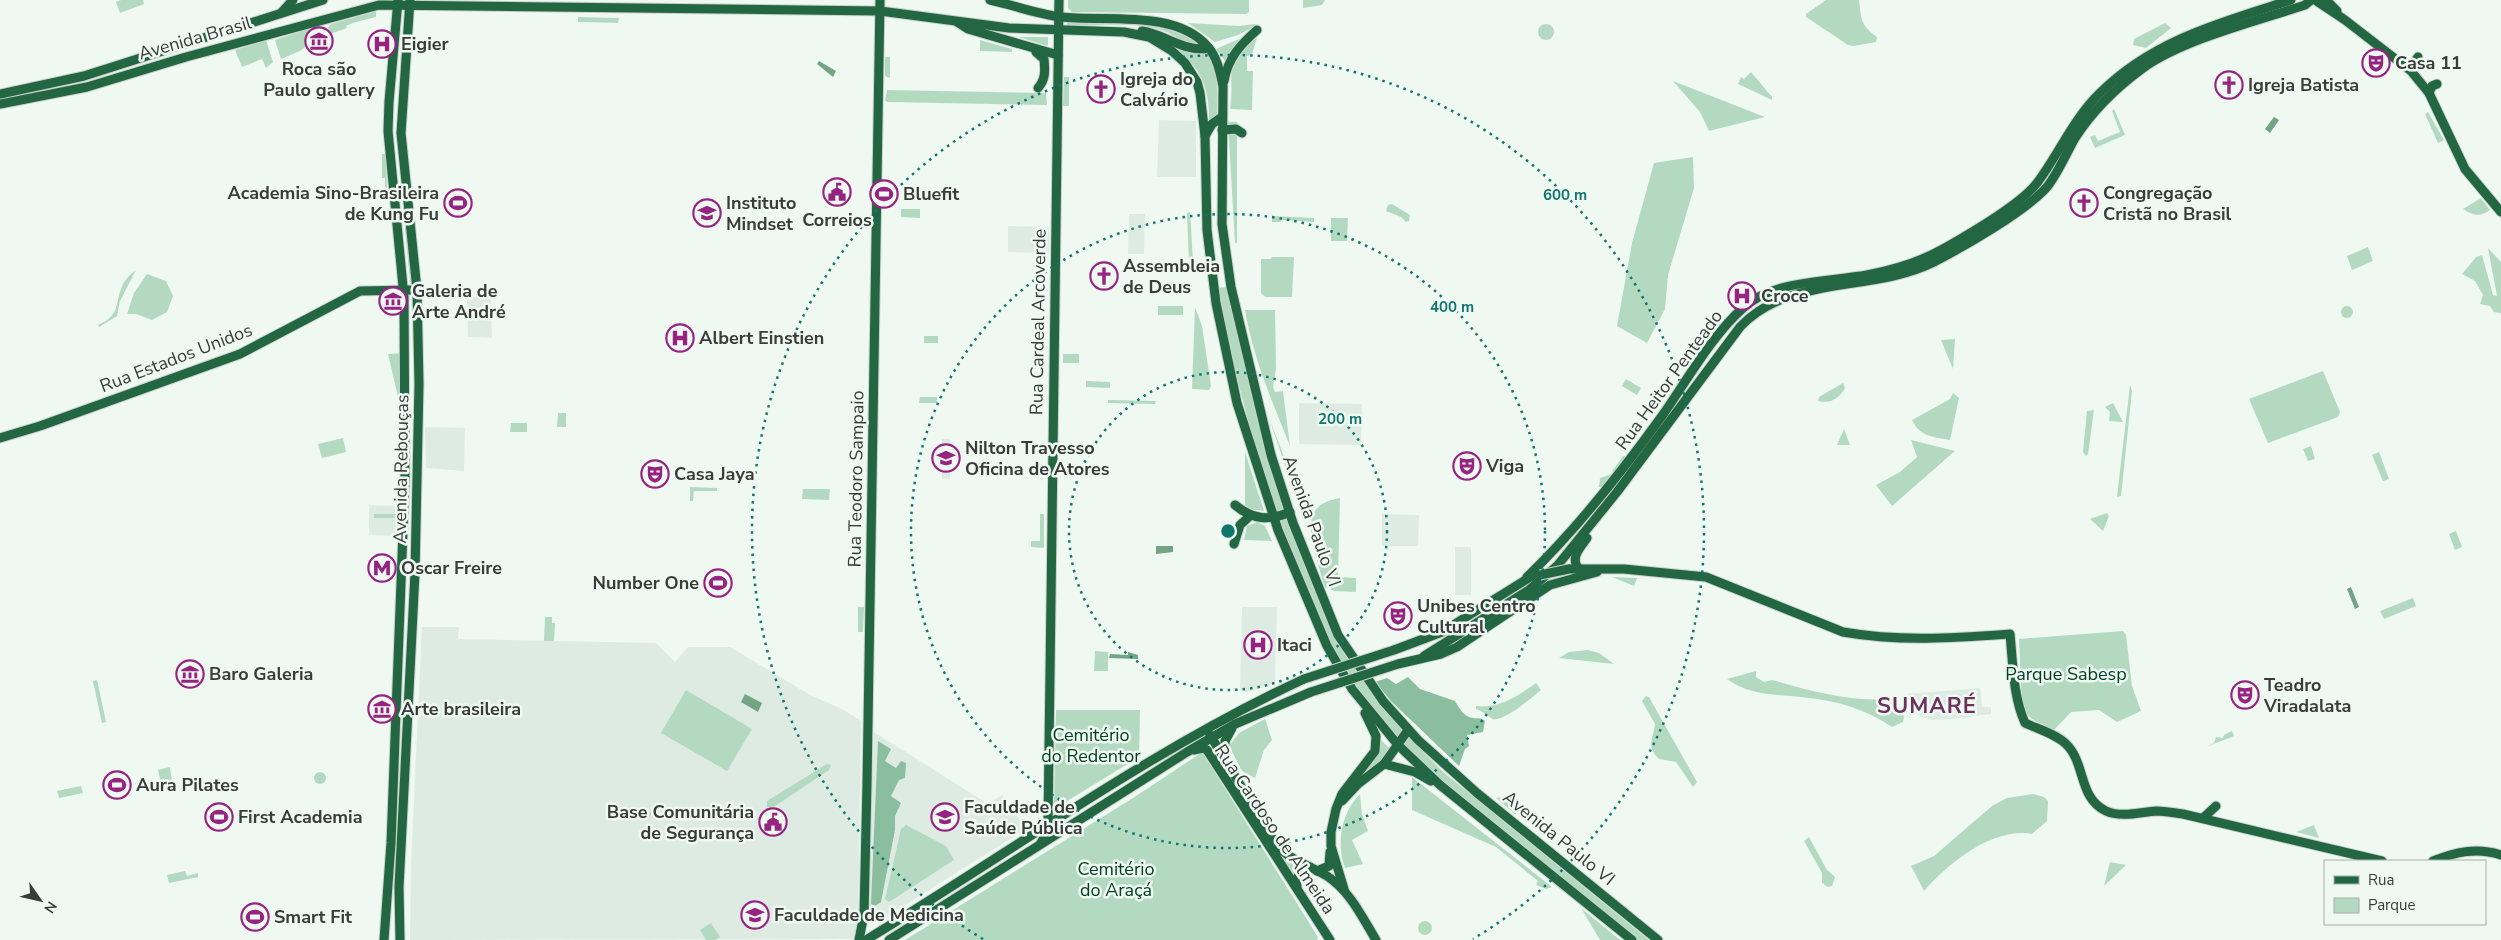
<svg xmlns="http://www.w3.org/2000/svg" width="2501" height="940" font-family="'Nunito Sans',sans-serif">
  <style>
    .built { fill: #ddebe2 }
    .green { fill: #b3dac0 }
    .forest { fill: #8bbe9e }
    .water { fill: #72a485 }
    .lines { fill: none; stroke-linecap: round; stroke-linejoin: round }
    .major-casing { stroke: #cbd2cd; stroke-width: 11 }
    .major { stroke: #236642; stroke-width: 9 }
    .major-bridge-casing { stroke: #cbd2cd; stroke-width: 11; stroke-linecap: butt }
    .major-bridge { stroke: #236642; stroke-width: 9 }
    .ring { fill: none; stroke: #0f766e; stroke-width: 2.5; stroke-dasharray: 2.5 5 }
    .labels { text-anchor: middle; stroke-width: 5; stroke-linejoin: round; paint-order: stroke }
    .street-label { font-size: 18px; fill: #393c3a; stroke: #f0f8f2 }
    .poi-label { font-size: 18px; font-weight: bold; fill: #393c3a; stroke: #f0f8f2; text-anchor: start }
    .park-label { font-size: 18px; fill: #004123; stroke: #f0f8f2 }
    .district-label { font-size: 22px; font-weight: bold; letter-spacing: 1px; fill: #6a325d; stroke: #f0f8f2 }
    .centre { fill: #0f766e; stroke: #f0f8f2; stroke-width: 2.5 }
    .ring-label { font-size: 15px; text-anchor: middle; font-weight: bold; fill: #0f766e; stroke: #f0f8f2; stroke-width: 5; stroke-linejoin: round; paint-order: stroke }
  </style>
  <rect width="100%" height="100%" fill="#f0f8f2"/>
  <g class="built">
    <path d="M1159,120L1196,121V177H1157Z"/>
    <path d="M1129,214H1145L1144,254H1128Z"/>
    <path d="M1008,226L1049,227V253L1008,252Z"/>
    <path d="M467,297H491L492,338L468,337Z"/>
    <path d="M1299,403L1362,404L1361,445L1299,444Z"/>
    <path d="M425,427L465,428L464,471L426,468Z"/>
    <rect x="942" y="439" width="8" height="40"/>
    <path d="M369,505L398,506V536L369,535Z"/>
    <path d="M1382,514L1419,515L1418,546H1382Z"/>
    <rect x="1455" y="547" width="16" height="48"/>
    <path d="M1242,607H1277L1275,683L1247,692L1240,690Z"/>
    <path d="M422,627H459L458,639L656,643L675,662L688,647H730L810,695L842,709L861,721L858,929L853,939L410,940L411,865Z"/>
    <path d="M1980,688L1982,707H1991V714L1953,719L1931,720L1920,716L1913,710L1908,694Z"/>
    <path d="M874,732L988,804L1002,795L1026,829L883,919L868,911Z"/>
  </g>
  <g class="green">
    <path d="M121,0H143L144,4L120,13L116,2Z"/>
    <path d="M1068,0H1249V12L1246,14L1072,12L1068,8Z"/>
    <path d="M1303,0H1325L1322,5L1303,8Z"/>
    <path d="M1826,0H1859C1861,19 1861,26 1877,37L1876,42L1853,46L1848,45L1806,17V14Z"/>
    <path d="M376,11V17C366,20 356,21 346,26L347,28L330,34L328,28L331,24Z"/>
    <path d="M578,17L619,18L618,23L578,22Z"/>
    <path d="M1067,22C1099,24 1176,20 1198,44C1186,45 1171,32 1158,29C1131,22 1095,26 1067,25Z"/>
    <path d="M1188,23L1239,26L1255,24L1256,26L1238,35L1215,42Z"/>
    <path d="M2165,23L2171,28L2146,48L2133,45L2134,39Z"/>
    <circle cx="1546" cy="32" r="8"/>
    <path d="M318,25L321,41H317L315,39L300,51L281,59L275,40Z"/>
    <path d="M1019,37H1048V45L1047,46Z"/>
    <path d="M1257,38L1252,54L1247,56V71H1253L1252,110L1230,109C1236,75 1220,62 1257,38Z"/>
    <path d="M1239,39L1241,42L1225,61L1216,49Z"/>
    <path d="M266,40L273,62L266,68L262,59L242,67L235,50Z"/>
    <path d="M980,40L1012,49V52L980,51Z"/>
    <path d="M1174,47L1193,53L1207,52C1220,74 1217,91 1217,115L1209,124C1210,89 1202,68 1174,47Z"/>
    <path d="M885,57H890V78L885,76Z"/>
    <path d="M1751,72L1772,97V100L1738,84L1741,77L1744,79Z"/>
    <path d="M1064,77H1069V106H1063Z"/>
    <path d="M1673,81L1765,117L1709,131L1700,112Z"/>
    <path d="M887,90L1046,93L1047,105L887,102L885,100Z"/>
    <path d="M2114,109L2125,135L2095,148L2090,137L2095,135L2098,141L2120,132L2112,111Z"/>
    <path d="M2428,112L2444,140L2438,143L2425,114Z"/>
    <path d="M1228,122H1237V243H1235Z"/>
    <path d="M382,154H386L387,189H385V178H382Z"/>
    <path d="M1693,157L1694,188L1668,275L1665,309L1647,343L1617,326L1632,243L1654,163Z"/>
    <path d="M2481,198L2490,210C2481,217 2473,216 2463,209Z"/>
    <path d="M1392,204L1410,215L1409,221L1406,222L1401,217L1386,211L1388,205Z"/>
    <path d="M403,206H405L412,282H410Z"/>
    <path d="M901,209H920V218L901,217Z"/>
    <path d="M1190,212L1193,261H1189L1187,213Z"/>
    <path d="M1272,216L1314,218V222L1282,220L1280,222H1272Z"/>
    <path d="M1331,218H1348L1347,241H1331Z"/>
    <path d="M2368,247L2373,261L2352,270L2347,256Z"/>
    <path d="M2488,248L2501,262V313L2494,312L2490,306L2480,304L2483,295L2475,281L2462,274L2476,257L2482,255L2493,295L2497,296Z"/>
    <path d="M1272,257H1294L1292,297H1265L1261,293V259H1271Z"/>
    <path d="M136,270L120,301L117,316L99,327L98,325C121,315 114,304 123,284C126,278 131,274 136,270Z"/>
    <path d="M147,274L166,281L173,296L167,312L152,320L136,314H127L134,293Z"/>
    <path d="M1231,287L1271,455L1335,636L1367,685L1403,731L1442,771L1649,940H1635L1415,759L1364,697L1329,645L1274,518L1213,288Z"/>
    <rect x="1158" y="306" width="25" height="9"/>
    <circle cx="2347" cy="312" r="6"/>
    <path d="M1195,307L1202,326L1211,386L1209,390L1192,389Z"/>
    <path d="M1245,310H1275L1276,368L1273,387L1275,392L1283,391L1290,446C1272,401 1253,358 1245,310Z"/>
    <rect x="924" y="336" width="14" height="7"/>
    <path d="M1955,339L1953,369L1941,340Z"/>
    <path d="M404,353L400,405L388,354Z"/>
    <rect x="1063" y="354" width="16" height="9"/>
    <path d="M2323,371L2340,412L2338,417L2268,443L2249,399Z"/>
    <path d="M1626,379L1641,388L1637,395L1622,386Z"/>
    <path d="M1086,381L1110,382V388L1086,387Z"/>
    <path d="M1843,383L1845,388C1839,399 1830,404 1818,401L1819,397Z"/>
    <path d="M2130,385L2132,391L2121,496L2117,497Z"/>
    <path d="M1953,393L1959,398L1950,440C1934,437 1920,437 1912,420L1950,399Z"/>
    <path d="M920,397H937V403H919Z"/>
    <path d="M1108,400L1156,401L1155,404L1108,403Z"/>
    <path d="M2113,403L2123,422L2109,421L2110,412L2105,407Z"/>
    <path d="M2094,410L2088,454L2086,456L2083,452L2087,411Z"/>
    <path d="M558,413H566V427H557Z"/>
    <path d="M1268,415L1296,488L1300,493L1310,497L1302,515Z"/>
    <path d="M511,423H527V432H510Z"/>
    <path d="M1844,429L1850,445H1837Z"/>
    <path d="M343,438L346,452L322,458L318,444Z"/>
    <path d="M1911,440L1955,451L1892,506L1876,485L1900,472L1917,457Z"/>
    <path d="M2311,446L2315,459L2308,461L2303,449Z"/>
    <path d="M1245,452L1264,511L1249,509L1245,505Z"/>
    <path d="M2379,452L2389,479L2383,481L2372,455Z"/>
    <path d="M1623,456L1629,457L1604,487H1599L1600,478L1612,474L1613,470Z"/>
    <path d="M690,487L717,488V491H694L693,501H690Z"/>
    <path d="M803,489H830L829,500L802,499Z"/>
    <path d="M1340,498L1338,577L1356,578V592L1334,591L1325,587C1321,576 1318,564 1315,552C1309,525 1305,504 1340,498Z"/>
    <path d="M2107,513L2109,516L2103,531L2090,519Z"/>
    <rect x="374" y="514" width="24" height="4"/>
    <path d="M1040,514H1044V548L1031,547V541H1040Z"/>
    <path d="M1257,522L1265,526L1272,541L1244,540L1247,526Z"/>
    <path d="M2456,531L2462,547L2455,550L2449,534Z"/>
    <path d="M1612,577L1637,578L1634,586Z"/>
    <path d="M2413,598L2416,606L2384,619L2380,611Z"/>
    <path d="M858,607H864L863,632H858Z"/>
    <path d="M545,617H552V623H555L554,641H544Z"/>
    <path d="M2123,631L2126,635L2132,686L2141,711L2117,722L2099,710L2071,712L2054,730C2040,722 2029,722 2022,706L2019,639Z"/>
    <path d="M1588,650L1599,653L1614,664L1559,658L1569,652Z"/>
    <path d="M1095,651L1108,652V671H1094Z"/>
    <path d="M1756,671V677L1764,682L1772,680C1815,692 1850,702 1895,699L1904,717L1903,722L1892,727C1867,710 1839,701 1809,698C1780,694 1751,697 1727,679Z"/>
    <path d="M97,680L106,722L102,723L93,681Z"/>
    <path d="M1536,683L1541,690C1534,696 1503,722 1493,719C1487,716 1483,711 1476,709V706C1499,709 1518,696 1536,683Z"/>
    <path d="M686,690L752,729L727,771L661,733Z"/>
    <path d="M1646,696L1649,697L1697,782L1693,787L1676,762L1659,759C1646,747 1653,739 1655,724L1642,701Z"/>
    <path d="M1056,710H1140L1139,757L1059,806L1054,804Z"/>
    <path d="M1265,719L1272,740L1264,750L1255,778L1242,771L1229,746L1239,733Z"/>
    <path d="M2232,731L2234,736L2206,747L2214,743L2216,737L2223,738L2224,735Z"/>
    <path d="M1381,740L1390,749L1381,761L1358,777L1378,755Z"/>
    <path d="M1211,741L1262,825L1305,870L1295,883L1209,743Z"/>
    <path d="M1201,753L1204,755L1318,937L1317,940H905L1133,798Z"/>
    <path d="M827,764L831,765L829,770L772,808L767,807V801Z"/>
    <path d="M170,767L172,781L161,783L158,770Z"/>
    <circle cx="320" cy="778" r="6"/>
    <path d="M1412,777L1552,887L1546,889L1536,885L1538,881L1496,847L1412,810Z"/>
    <path d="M81,786L83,793L59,798L57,791Z"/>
    <path d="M1360,794L1362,814L1368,831L1352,840L1363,864L1345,868C1336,842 1341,814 1360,794Z"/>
    <path d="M2033,794L2044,797L2048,801L2047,821L2032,834C1993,827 1949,863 1924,891L1911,866L1934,856L1992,806L2007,798Z"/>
    <path d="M1515,795L1516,815L1496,798Z"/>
    <path d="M641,807L652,813L648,820L637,814Z"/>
    <path d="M906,825L946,846L954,860L889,902L885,899L901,829Z"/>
    <path d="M2314,825L2319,838L2296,832Z"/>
    <path d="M1809,837L1827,870L1835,877L1832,886L1828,887L1822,883V873L1804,841Z"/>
    <path d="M2110,862L2126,865L2104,886Z"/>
    <path d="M185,871L187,876L198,873V877L169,883L167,875Z"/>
    <path d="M1581,908L1620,940H1600Z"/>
    <circle cx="1425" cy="928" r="7"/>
    <path d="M711,923L720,937L716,940H706L700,930Z"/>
  </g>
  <g class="forest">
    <path d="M1408,677L1420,689L1455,701C1459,708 1464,717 1473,718C1479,719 1480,717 1485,721L1483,732L1467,735L1469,746L1465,749L1459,766L1391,701L1375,682L1387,678L1396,684Z"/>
    <path d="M878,741L891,749L885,761L896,768L901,761L906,763L905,778L899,780L891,796L901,803L895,816V830L881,902L875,906L871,904Z"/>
  </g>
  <g class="water">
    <path d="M819,61L836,71L833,77L817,64Z"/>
    <path d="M2274,117L2279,120L2270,133L2265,129Z"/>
    <path d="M1156,546H1173V552L1156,554Z"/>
    <path d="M2351,587L2359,607L2355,609L2347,589Z"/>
    <path d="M1128,652L1138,655V659L1109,658L1110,654L1128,655Z"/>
    <path d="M745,694L762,703L758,712L741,702Z"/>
  </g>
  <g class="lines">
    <g class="major-casing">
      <g id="major">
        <path d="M990,0C1013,5 1037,14 1061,17C1105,22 1176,9 1208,47C1217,57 1220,72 1223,86L1222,224L1231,287L1271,455L1293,523L1338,635L1383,701L1418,740L1477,793L1658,940"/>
        <path d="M2315,0L2345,20L2411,71L2429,93L2465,169L2501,212"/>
        <path d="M2326,0L2337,11"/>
        <path d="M281,13L293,0"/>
        <path d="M957,22L968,29L1058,55"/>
        <path d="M1142,31C1165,34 1185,53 1209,48"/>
        <path d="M1036,52L1044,59C1045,70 1046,79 1038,88"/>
        <path d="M2406,66L2414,63L2418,57"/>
        <path d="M1224,81C1228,58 1240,45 1257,30"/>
        <path d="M2429,93L2432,86L2437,84"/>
        <path d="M0,94L84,76L323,0"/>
        <path d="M0,104L87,87L186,57L379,5L880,11L1009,28L1124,32L1149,37L1172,51L1185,63L1197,82L1200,93L1205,136L1207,230L1216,303L1237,403L1278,530L1327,646L1352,689L1398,745L1440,785L1632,940"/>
        <path d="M1222,130L1236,129L1242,133"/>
        <path d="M1205,136L1212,124L1222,117"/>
        <path d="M0,438L40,426L240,354L360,291L410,290"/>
        <path d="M1235,505C1253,520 1269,521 1290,512"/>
        <path d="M1234,544L1240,525L1251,515"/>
        <path d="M1578,568C1570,557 1581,547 1587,538"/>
        <path d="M1569,569H1624L1706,577L1843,632C1900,642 1954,638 2010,634C2013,664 2013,696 2025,723C2038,729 2056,734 2066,744C2086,763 2078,798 2106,811C2121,818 2141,812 2156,811C2165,811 2174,813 2183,814L2382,861"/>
        <path d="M1527,577C1578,528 1621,473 1662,416C1686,382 1712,335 1743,308C1773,280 1828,282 1867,275C1893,270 1920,262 1943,249C1966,236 2021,204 2037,183C2059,154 2073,119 2100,93C2153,40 2222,22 2291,0"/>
        <path d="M1394,650L1442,632L1532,576"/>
        <path d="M1424,656L1529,590L1557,566L1617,492L1740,327C1790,274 1872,293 1934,262C1963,247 2026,211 2047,187C2058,173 2066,154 2075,138C2093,110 2117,87 2143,68C2184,39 2257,21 2305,5L2311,0"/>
        <path d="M1398,664L1441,654L1457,647L1550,585L1597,572"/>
        <path d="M1210,735L1277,846C1290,860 1311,866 1327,876C1350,891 1362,917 1376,940"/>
        <path d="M1194,750L1203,748L1207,750L1330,940"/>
        <path d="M1225,758V741L1232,728"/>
        <path d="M1384,764L1415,772L1431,781"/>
        <path d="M1342,801L1358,784L1384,764L1408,730"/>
        <path d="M2203,818L2216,806"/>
        <path d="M1041,843L1047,832L1048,824L1059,0"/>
        <path d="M2433,861C2455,852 2477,847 2501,855"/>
        <path d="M1317,871L1329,866L1330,852"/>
        <path d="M1297,887C1295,875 1301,872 1310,867"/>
        <path d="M1344,889L1331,846V832L1336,809L1342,794L1375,751L1376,736L1365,713"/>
        <path d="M384,940L391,843L405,479L404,297L388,131L389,102L398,0"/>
        <path d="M400,940L399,887L415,573L419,384L417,290L401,133L410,0"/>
        <path d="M859,940L864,914L867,784L880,0"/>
        <path d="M866,940C1011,852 1149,751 1304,679"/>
        <path d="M889,940L1187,752L1235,724L1311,692"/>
      </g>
    </g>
    <use href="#major" class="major"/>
    <g class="major-bridge-casing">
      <g id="major-bridge">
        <path d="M1540,575L1569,569"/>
        <path d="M1304,679L1394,650"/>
        <path d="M1311,692L1398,664"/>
      </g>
    </g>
    <use href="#major-bridge" class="major-bridge"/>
  </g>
  <g class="ring">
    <circle cx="1228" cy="531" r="159"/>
    <circle cx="1228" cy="531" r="317"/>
    <path d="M983 939A476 476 0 1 1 1473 939"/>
  </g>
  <defs>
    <g id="museum-ring" transform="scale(1.4375)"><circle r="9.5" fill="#f0f8f2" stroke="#962381" stroke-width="1.5"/><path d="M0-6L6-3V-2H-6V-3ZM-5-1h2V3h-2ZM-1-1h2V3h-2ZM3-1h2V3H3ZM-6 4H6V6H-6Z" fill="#962381"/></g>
    <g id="hospital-ring" transform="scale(1.4375)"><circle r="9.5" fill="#f0f8f2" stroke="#962381" stroke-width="1.5"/><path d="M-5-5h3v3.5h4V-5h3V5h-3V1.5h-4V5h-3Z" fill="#962381"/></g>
    <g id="theatre-ring" transform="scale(1.4375)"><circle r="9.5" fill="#f0f8f2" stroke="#962381" stroke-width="1.5"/><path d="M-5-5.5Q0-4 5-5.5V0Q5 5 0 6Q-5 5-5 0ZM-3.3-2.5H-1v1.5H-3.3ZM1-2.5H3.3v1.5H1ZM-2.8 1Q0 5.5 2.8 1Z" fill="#962381"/></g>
    <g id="church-ring" transform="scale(1.4375)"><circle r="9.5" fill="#f0f8f2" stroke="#962381" stroke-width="1.5"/><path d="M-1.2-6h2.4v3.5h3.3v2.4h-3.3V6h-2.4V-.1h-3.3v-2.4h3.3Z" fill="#962381"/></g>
    <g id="civic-ring" transform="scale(1.4375)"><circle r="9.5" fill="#f0f8f2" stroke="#962381" stroke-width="1.5"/><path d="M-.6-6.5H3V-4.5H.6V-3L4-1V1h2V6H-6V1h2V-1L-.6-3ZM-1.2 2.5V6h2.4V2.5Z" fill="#962381"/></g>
    <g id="stadium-ring" transform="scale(1.4375)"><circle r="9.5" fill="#f0f8f2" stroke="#962381" stroke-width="1.5"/><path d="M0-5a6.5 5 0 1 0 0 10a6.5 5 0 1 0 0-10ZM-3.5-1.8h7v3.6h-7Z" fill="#962381"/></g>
    <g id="university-ring" transform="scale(1.4375)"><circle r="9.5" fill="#f0f8f2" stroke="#962381" stroke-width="1.5"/><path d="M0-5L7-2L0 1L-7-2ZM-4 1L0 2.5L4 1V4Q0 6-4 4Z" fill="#962381"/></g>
    <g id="metro-ring" transform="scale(1.4375)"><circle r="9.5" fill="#f0f8f2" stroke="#962381" stroke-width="1.5"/><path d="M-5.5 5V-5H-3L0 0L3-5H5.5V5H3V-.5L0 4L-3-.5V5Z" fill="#962381"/></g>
  </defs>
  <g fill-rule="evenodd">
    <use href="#museum-ring" x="319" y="41"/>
    <use href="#hospital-ring" x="382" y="44"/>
    <use href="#theatre-ring" x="2376" y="63"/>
    <use href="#church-ring" x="2229" y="85"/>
    <use href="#church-ring" x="1101" y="89"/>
    <use href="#civic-ring" x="837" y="192"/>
    <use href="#stadium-ring" x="884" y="194"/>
    <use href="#stadium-ring" x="458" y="203"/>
    <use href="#church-ring" x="2084" y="203"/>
    <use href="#university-ring" x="707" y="213"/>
    <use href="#church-ring" x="1104" y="276"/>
    <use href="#hospital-ring" x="1742" y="296"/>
    <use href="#museum-ring" x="393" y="301"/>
    <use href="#hospital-ring" x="680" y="338"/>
    <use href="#university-ring" x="946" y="458"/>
    <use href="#theatre-ring" x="1467" y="466"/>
    <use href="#theatre-ring" x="655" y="474"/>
    <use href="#metro-ring" x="382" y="568"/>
    <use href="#stadium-ring" x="718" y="583"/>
    <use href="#theatre-ring" x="1398" y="616"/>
    <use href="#hospital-ring" x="1258" y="645"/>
    <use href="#museum-ring" x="190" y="674"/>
    <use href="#theatre-ring" x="2245" y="695"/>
    <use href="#museum-ring" x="382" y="709"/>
    <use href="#stadium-ring" x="117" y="785"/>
    <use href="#stadium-ring" x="219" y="817"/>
    <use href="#university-ring" x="945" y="817"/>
    <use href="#civic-ring" x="773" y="822"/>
    <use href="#university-ring" x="755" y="915"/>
    <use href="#stadium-ring" x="255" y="917"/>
  </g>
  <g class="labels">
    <g class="street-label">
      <text transform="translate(195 38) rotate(-16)" y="6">Avenida Brasil</text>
      <text transform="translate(1038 322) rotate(-89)" y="6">Rua Cardeal Arcoverde</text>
      <text transform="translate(176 358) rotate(-21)" y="6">Rua Estados Unidos</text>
      <text transform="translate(1669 380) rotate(-54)" y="6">Rua Heitor Penteado</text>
      <text transform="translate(401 469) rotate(-89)" y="6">Avenida Rebouças</text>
      <text transform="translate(856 479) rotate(-89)" y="6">Rua Teodoro Sampaio</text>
      <text transform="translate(1312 521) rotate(70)" y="6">Avenida Paulo VI</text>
      <text transform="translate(1275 829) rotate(56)" y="6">Rua Cardoso de Almeida</text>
      <text transform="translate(1559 838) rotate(39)" y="6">Avenida Paulo VI</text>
    </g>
    <g class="poi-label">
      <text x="401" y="50">Eigier</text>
      <text x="2395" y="69">Casa 11</text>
      <text x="319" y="75" text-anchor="middle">Roca são<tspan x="319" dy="21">Paulo gallery</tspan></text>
      <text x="1120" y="85">Igreja do<tspan x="1120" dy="21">Calvário</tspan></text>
      <text x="2248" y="91">Igreja Batista</text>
      <text x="439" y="199" text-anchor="end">Academia Sino-Brasileira<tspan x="439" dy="21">de Kung Fu</tspan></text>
      <text x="2103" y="199">Congregação<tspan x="2103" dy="21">Cristã no Brasil</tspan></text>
      <text x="903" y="200">Bluefit</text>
      <text x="726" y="209">Instituto<tspan x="726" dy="21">Mindset</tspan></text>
      <text x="837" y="226" text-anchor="middle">Correios</text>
      <text x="1123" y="272">Assembleia<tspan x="1123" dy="21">de Deus</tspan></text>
      <text x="412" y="297">Galeria de<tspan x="412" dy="21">Arte André</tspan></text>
      <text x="1761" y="302">Croce</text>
      <text x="699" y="344">Albert Einstien</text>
      <text x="965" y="454">Nilton Travesso<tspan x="965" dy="21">Oficina de Atores</tspan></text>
      <text x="1486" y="472">Viga</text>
      <text x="674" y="480">Casa Jaya</text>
      <text x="401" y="574">Oscar Freire</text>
      <text x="699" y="589" text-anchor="end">Number One</text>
      <text x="1417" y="612">Unibes Centro<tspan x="1417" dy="21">Cultural</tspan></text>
      <text x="1277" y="651">Itaci</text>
      <text x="209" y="680">Baro Galeria</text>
      <text x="2264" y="691">Teadro<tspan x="2264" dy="21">Viradalata</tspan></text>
      <text x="401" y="715">Arte brasileira</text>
      <text x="136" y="791">Aura Pilates</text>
      <text x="964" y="813">Faculdade de<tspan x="964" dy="21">Saúde Pública</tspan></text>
      <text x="754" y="818" text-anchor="end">Base Comunitária<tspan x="754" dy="21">de Segurança</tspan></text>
      <text x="238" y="823">First Academia</text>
      <text x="774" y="921">Faculdade de Medicina</text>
      <text x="274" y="923">Smart Fit</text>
    </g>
    <g class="park-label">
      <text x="2066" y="680">Parque Sabesp</text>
      <text x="1091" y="741">Cemitério<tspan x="1091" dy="21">do Redentor</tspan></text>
      <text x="1116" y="875">Cemitério<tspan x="1116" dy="21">do Araçá</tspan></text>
    </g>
    <g class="district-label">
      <text x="1927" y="713">SUMARÉ</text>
    </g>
  </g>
  <circle cx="1228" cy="531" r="8" class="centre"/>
  <g class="ring-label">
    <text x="1565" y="200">600 m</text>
    <text x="1452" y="312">400 m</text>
    <text x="1340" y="424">200 m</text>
  </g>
  <rect x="2324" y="860" width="162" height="65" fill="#f0f8f2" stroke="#a7ada8"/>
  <rect x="2334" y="876" width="25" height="8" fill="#236642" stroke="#a7ada8"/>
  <text x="2368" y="885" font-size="15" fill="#393c3a">Rua</text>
  <rect x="2334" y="898" width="25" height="15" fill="#b3dac0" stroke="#a7ada8"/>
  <text x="2368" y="910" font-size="15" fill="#393c3a">Parque</text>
  <g transform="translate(40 900) rotate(124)" stroke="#f0f8f2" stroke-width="4" paint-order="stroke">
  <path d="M0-4L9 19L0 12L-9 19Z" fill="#393c3a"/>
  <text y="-8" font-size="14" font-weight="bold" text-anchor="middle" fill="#393c3a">N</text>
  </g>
</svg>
